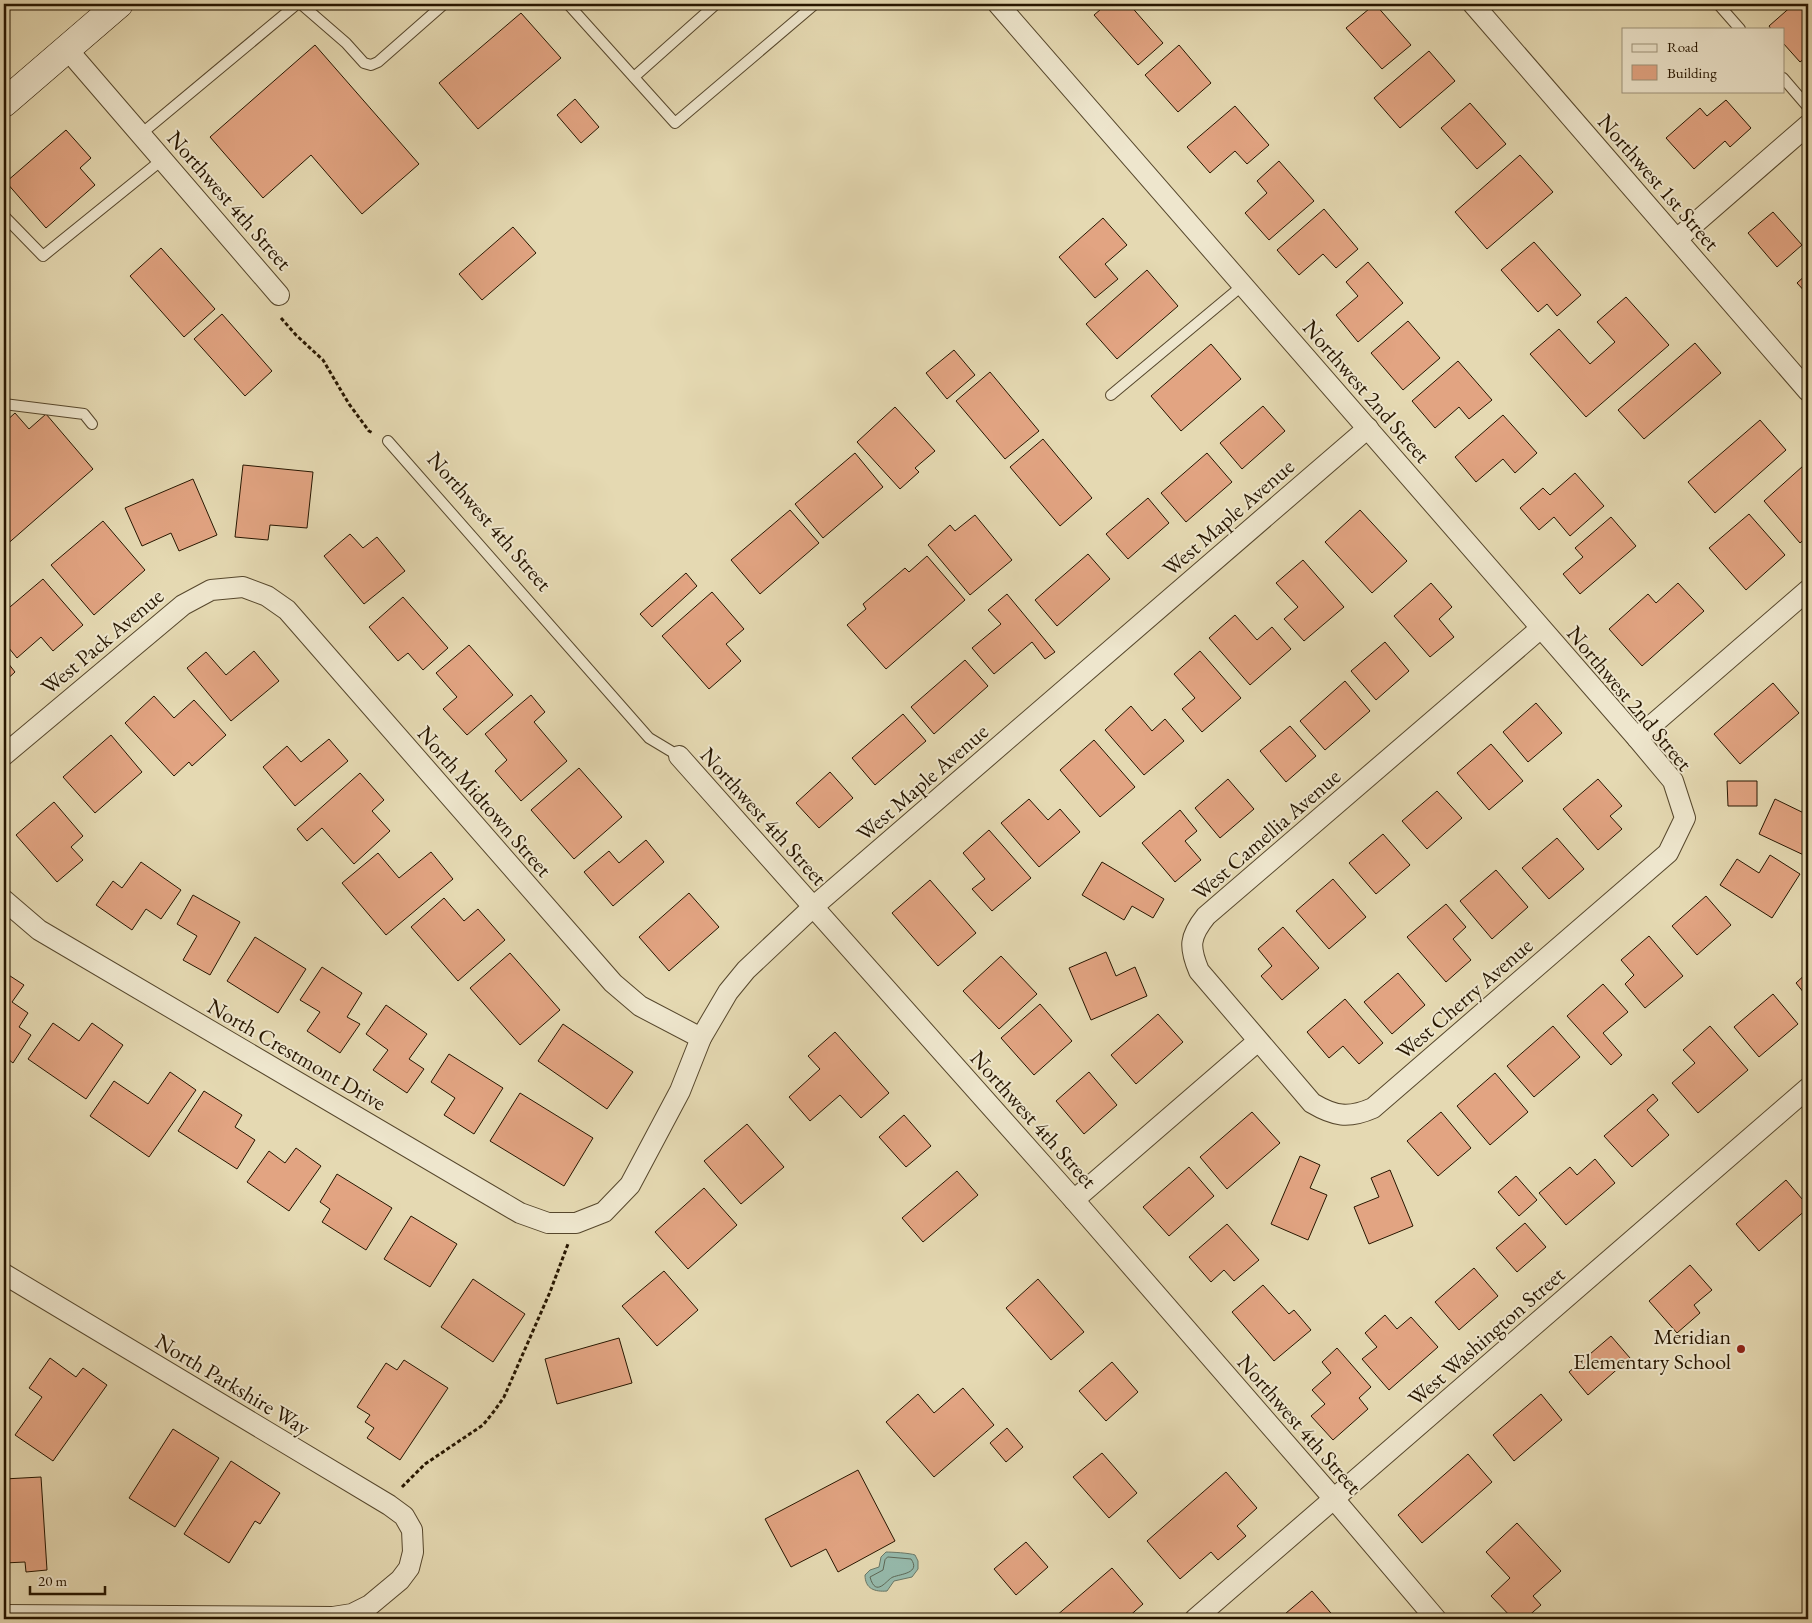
<svg xmlns="http://www.w3.org/2000/svg" width="1812" height="1623" font-family="'EB Garamond',serif">
  <style>
    .water { fill: #96baac; stroke: #6a7867 }
    .lines { fill: none; stroke-linecap: round; stroke-linejoin: round }
    .shore { stroke: #5e6856; stroke-width: 1 }
    .building { fill: #e2a482; stroke: #271600 }
    .lane-casing { stroke: #56472c; stroke-width: 12 }
    .street-casing { stroke: #56472c; stroke-width: 22 }
    .secondary-casing { stroke: #271600; stroke-width: 29 }
    .path { stroke: #271600; stroke-width: 3; stroke-dasharray: 4 2.5; stroke-linecap: butt }
    .lane { stroke: #eee6cd; stroke-width: 10 }
    .street { stroke: #eee6cd; stroke-width: 20 }
    .secondary { stroke: #eee6cd; stroke-width: 28 }
    .poi-dot { fill: #8f2418; stroke: #eee6cd; stroke-width: 2 }
    .labels { text-anchor: middle; stroke-width: 4; stroke-linejoin: round; paint-order: stroke }
    .street-label { font-size: 22px; fill: #271600; stroke: #eee6cd }
    .poi-label { font-size: 22px; fill: #271600; stroke: #eee6cd; text-anchor: end }
  </style>
  <rect width="100%" height="100%" fill="#e5d9b2"/>
  <filter id="stains"><feTurbulence type="fractalNoise" baseFrequency=".004" numOctaves="4"/><feColorMatrix values="0 0 0 0 .2 0 0 0 0 .09 0 0 0 0 .02 0 0 0 .5 -.17"/></filter>
  <radialGradient id="worn" r=".72"><stop offset=".6" stop-color="#630" stop-opacity="0"/><stop offset="1" stop-color="#630" stop-opacity=".3"/></radialGradient>
  <path class="water" d="M886,1552C891,1552 910,1553 915,1555L918,1561V1569L912,1577L894,1581L887,1591C875,1592 865,1589 865,1575L870,1570L879,1567L881,1557Z"/>
  <g class="lines">
    <path class="shore" d="M888,1557L911,1559C921,1573 901,1574 893,1577C887,1579 876,1599 870,1577L883,1570L885,1560Z"/>
  </g>
  <g class="building">
    <path d="M1107,4H1129L1163,43L1138,65L1094,15Z"/>
    <path d="M1375,4L1411,45L1382,69L1346,28Z"/>
    <path d="M1794,4H1808V56L1800,62L1783,43V29H1771L1769,26Z"/>
    <path d="M521,13L561,58L478,129L439,83Z"/>
    <path d="M315,45L419,164L362,214L311,155L263,198L210,137Z"/>
    <path d="M1179,45L1211,83L1178,112L1145,75Z"/>
    <path d="M1429,51L1455,81L1400,128L1374,98Z"/>
    <path d="M575,99L599,127L581,143L557,115Z"/>
    <path d="M1726,100L1751,128L1730,147L1725,141L1694,169L1666,138L1700,108L1707,116Z"/>
    <path d="M1470,103L1506,144L1477,169L1441,128Z"/>
    <path d="M1235,106L1269,145L1247,164L1235,151L1210,173L1187,147Z"/>
    <path d="M66,130L91,158L80,168L95,185L46,228L6,182Z"/>
    <path d="M1520,155L1553,192L1487,249L1455,212Z"/>
    <path d="M1279,161L1314,201L1269,240L1245,213L1267,193L1257,181Z"/>
    <path d="M1324,209L1358,249L1336,268L1323,254L1299,275L1277,250Z"/>
    <path d="M1773,212L1802,245L1777,267L1748,233Z"/>
    <path d="M1103,218L1127,245L1105,264L1118,279L1095,298L1059,257Z"/>
    <path d="M513,227L536,253L482,300L459,274Z"/>
    <path d="M1534,242L1581,295L1557,316L1547,304L1538,312L1501,270Z"/>
    <path d="M161,248L215,309L184,337L130,276Z"/>
    <path d="M1368,262L1403,303L1358,342L1336,315L1358,296L1346,282Z"/>
    <path d="M1147,270L1178,306L1117,359L1086,324Z"/>
    <path d="M1808,273V295L1797,283Z"/>
    <path d="M1626,297L1669,345L1586,417L1530,354L1559,329L1590,364L1615,342L1597,322Z"/>
    <path d="M222,314L272,371L245,396L194,339Z"/>
    <path d="M1408,321L1440,358L1403,390L1371,353Z"/>
    <path d="M1695,343L1721,373L1644,439L1618,410Z"/>
    <path d="M1211,344L1241,379L1181,431L1151,396Z"/>
    <path d="M954,350L975,375L947,399L926,373Z"/>
    <path d="M1458,361L1492,400L1469,419L1459,407L1435,428L1412,401Z"/>
    <path d="M990,372L1039,431L1005,459L956,401Z"/>
    <path d="M1263,406L1285,431L1242,469L1220,443Z"/>
    <path d="M895,407L935,451L915,468L919,472L900,489L857,442Z"/>
    <path d="M15,413L29,429L46,414L93,469L4,547V423Z"/>
    <path d="M1503,415L1537,453L1515,473L1503,459L1476,482L1455,457Z"/>
    <path d="M1760,420L1786,450L1715,513L1688,482Z"/>
    <path d="M1043,439L1092,498L1060,526L1010,467Z"/>
    <path d="M855,453L883,487L823,538L795,504Z"/>
    <path d="M1207,453L1232,482L1186,522L1161,493Z"/>
    <path d="M243,465L313,472L307,528L270,525L268,540L235,537Z"/>
    <path d="M1803,466L1808,472V536L1800,543L1764,501Z"/>
    <path d="M1575,473L1604,506L1570,536L1554,517L1539,530L1520,508L1543,488L1550,495Z"/>
    <path d="M193,479L217,535L179,551L171,533L142,546L125,508Z"/>
    <path d="M1148,498L1169,523L1128,559L1106,534Z"/>
    <path d="M790,510L819,543L760,594L731,560Z"/>
    <path d="M1360,510L1407,561L1372,593L1325,542Z"/>
    <path d="M1749,514L1785,555L1746,590L1709,548Z"/>
    <path d="M975,515L1012,560L970,595L928,545L950,525L955,531Z"/>
    <path d="M1611,517L1636,546L1580,594L1563,574L1583,557L1575,548Z"/>
    <path d="M103,521L145,570L94,615L51,565Z"/>
    <path d="M350,534L363,548L377,537L405,571L364,604L324,556Z"/>
    <path d="M1088,554L1110,579L1057,626L1035,600Z"/>
    <path d="M927,556L965,600L886,669L847,625L866,609L863,604L905,568L909,572Z"/>
    <path d="M1303,560L1344,607L1304,641L1284,619L1298,607L1276,583Z"/>
    <path d="M686,573L697,586L652,627L640,614Z"/>
    <path d="M43,579L83,625L53,651L41,637L17,658L4,642V612Z"/>
    <path d="M1431,583L1452,607L1439,619L1454,637L1430,657L1394,616Z"/>
    <path d="M1678,583L1704,611L1642,666L1609,629L1648,594L1656,603Z"/>
    <path d="M712,592L744,629L726,644L741,661L709,689L662,636Z"/>
    <path d="M1007,594L1055,652L1045,659L1032,642L994,674L972,648L1001,624L988,610Z"/>
    <path d="M403,597L448,648L423,670L408,653L398,661L369,627Z"/>
    <path d="M1235,615L1257,640L1272,627L1291,649L1250,685L1209,638Z"/>
    <path d="M1385,642L1409,671L1376,700L1351,671Z"/>
    <path d="M469,645L513,695L467,735L443,709L457,697L436,673Z"/>
    <path d="M254,651L279,681L231,721L187,668L206,652L226,675Z"/>
    <path d="M1200,651L1241,698L1202,732L1182,709L1195,698L1174,674Z"/>
    <path d="M4,658L15,672L4,682Z"/>
    <path d="M965,660L988,686L934,734L911,707Z"/>
    <path d="M1345,681L1370,711L1325,750L1300,721Z"/>
    <path d="M1773,683L1799,713L1740,764L1714,734Z"/>
    <path d="M531,695L545,712L534,722L567,761L521,801L495,771L507,760L485,734Z"/>
    <path d="M154,696L174,718L194,700L226,735L192,766L189,762L174,776L125,723Z"/>
    <path d="M1536,703L1562,733L1528,762L1503,732Z"/>
    <path d="M1131,706L1152,731L1165,719L1184,741L1144,775L1105,730Z"/>
    <path d="M903,714L926,741L875,785L852,758Z"/>
    <path d="M1290,726L1316,756L1286,782L1260,751Z"/>
    <path d="M111,735L142,772L95,813L63,777Z"/>
    <path d="M329,739L348,761L295,806L263,767L287,746L301,762Z"/>
    <path d="M1094,740L1135,787L1100,817L1060,770Z"/>
    <path d="M1491,744L1523,781L1489,810L1457,773Z"/>
    <path d="M579,768L622,817L574,859L531,810Z"/>
    <path d="M830,772L853,798L819,828L796,803Z"/>
    <path d="M360,773L384,800L372,811L390,831L354,864L322,828L307,841L297,829Z"/>
    <path d="M1228,779L1254,809L1220,838L1195,808Z"/>
    <path d="M1598,779L1622,806L1610,816L1622,829L1598,850L1563,809Z"/>
    <path d="M1727,781H1757V806H1728Z"/>
    <path d="M1437,791L1462,818L1427,849L1402,821Z"/>
    <path d="M1029,799L1048,820L1060,809L1080,832L1039,867L1001,823Z"/>
    <path d="M1775,799L1808,815V857L1759,834Z"/>
    <path d="M54,802L83,836L71,847L83,860L57,882L16,835Z"/>
    <path d="M1180,810L1197,831L1185,841L1201,860L1175,882L1142,843Z"/>
    <path d="M989,830L1031,878L992,911L972,889L985,879L963,853Z"/>
    <path d="M1383,834L1410,865L1376,894L1349,863Z"/>
    <path d="M1557,838L1584,869L1549,899L1522,868Z"/>
    <path d="M646,840L664,862L613,906L584,872L609,851L619,863Z"/>
    <path d="M431,852L453,879L386,935L342,883L378,853L399,878Z"/>
    <path d="M1770,855L1800,874L1772,918L1720,885L1737,859L1759,873Z"/>
    <path d="M141,862L181,890L161,919L146,909L132,930L96,905L113,881L122,888Z"/>
    <path d="M1102,862L1164,899L1153,918L1132,906L1124,920L1082,895Z"/>
    <path d="M1496,870L1528,907L1492,939L1460,901Z"/>
    <path d="M1333,879L1366,917L1329,949L1296,911Z"/>
    <path d="M930,880L976,933L938,966L892,913Z"/>
    <path d="M689,893L719,927L669,971L639,937Z"/>
    <path d="M193,895L240,922L210,975L183,960L197,936L177,924Z"/>
    <path d="M1706,896L1731,925L1697,955L1672,926Z"/>
    <path d="M444,898L464,921L478,909L505,940L458,981L411,927Z"/>
    <path d="M1446,904L1466,927L1453,939L1471,960L1446,982L1407,937Z"/>
    <path d="M1283,927L1319,968L1282,1000L1261,976L1272,966L1258,949Z"/>
    <path d="M1649,936L1683,976L1645,1008L1625,984L1634,975L1621,960Z"/>
    <path d="M255,937L306,969L278,1013L227,981Z"/>
    <path d="M1106,952L1116,976L1135,967L1147,996L1091,1020L1069,968Z"/>
    <path d="M510,953L560,1010L520,1045L470,988Z"/>
    <path d="M1001,956L1037,994L999,1029L963,991Z"/>
    <path d="M322,967L362,993L347,1017L360,1024L340,1053L307,1031L320,1012L300,1000Z"/>
    <path d="M4,972L24,985L12,1002L28,1013L19,1027L31,1035L13,1063L4,1056Z"/>
    <path d="M1808,972V998L1796,983Z"/>
    <path d="M1398,973L1425,1005L1392,1034L1364,1002Z"/>
    <path d="M1603,984L1628,1012L1603,1033L1622,1055L1611,1065L1567,1016Z"/>
    <path d="M1773,994L1798,1024L1759,1057L1734,1027Z"/>
    <path d="M1345,999L1383,1043L1359,1064L1343,1046L1329,1058L1307,1032Z"/>
    <path d="M1040,1004L1072,1041L1034,1075L1001,1038Z"/>
    <path d="M386,1005L427,1034L409,1059L424,1069L407,1093L373,1070L388,1050L366,1034Z"/>
    <path d="M1158,1014L1183,1042L1136,1084L1111,1055Z"/>
    <path d="M53,1023L79,1041L92,1023L123,1045L86,1099L28,1059Z"/>
    <path d="M563,1024L633,1072L607,1109L538,1061Z"/>
    <path d="M1553,1026L1580,1057L1534,1097L1507,1066Z"/>
    <path d="M1710,1026L1748,1070L1698,1113L1672,1083L1695,1063L1683,1050Z"/>
    <path d="M835,1032L889,1093L861,1118L840,1095L810,1121L789,1097L820,1069L808,1056Z"/>
    <path d="M449,1054L503,1088L474,1134L444,1115L455,1098L431,1082Z"/>
    <path d="M170,1072L196,1090L149,1157L90,1116L114,1081L148,1104Z"/>
    <path d="M1089,1072L1117,1105L1084,1134L1056,1101Z"/>
    <path d="M1495,1073L1528,1112L1490,1145L1457,1106Z"/>
    <path d="M204,1091L242,1115L235,1127L255,1140L237,1169L178,1131Z"/>
    <path d="M520,1093L593,1138L564,1186L490,1141Z"/>
    <path d="M1653,1094L1658,1100L1647,1110L1669,1135L1632,1167L1604,1136Z"/>
    <path d="M1252,1112L1280,1143L1227,1189L1200,1157Z"/>
    <path d="M1441,1112L1471,1148L1438,1176L1407,1141Z"/>
    <path d="M904,1115L931,1146L906,1167L879,1137Z"/>
    <path d="M747,1124L784,1167L741,1204L704,1161Z"/>
    <path d="M296,1148L321,1166L289,1211L247,1182L269,1151L285,1163Z"/>
    <path d="M1300,1156L1320,1165L1310,1188L1327,1195L1308,1240L1271,1224Z"/>
    <path d="M1595,1159L1615,1183L1566,1225L1539,1193L1570,1167L1577,1175Z"/>
    <path d="M1189,1167L1214,1196L1169,1236L1143,1207Z"/>
    <path d="M1390,1170L1413,1226L1369,1244L1354,1207L1379,1197L1371,1178Z"/>
    <path d="M957,1171L978,1195L923,1242L902,1218Z"/>
    <path d="M337,1174L392,1208L366,1250L322,1222L330,1209L320,1202Z"/>
    <path d="M1516,1176L1537,1200L1519,1216L1498,1192Z"/>
    <path d="M1786,1180L1808,1206V1208L1759,1251L1736,1224Z"/>
    <path d="M704,1188L737,1225L688,1269L655,1232Z"/>
    <path d="M411,1216L457,1244L430,1287L384,1259Z"/>
    <path d="M1525,1223L1546,1247L1517,1272L1496,1248Z"/>
    <path d="M1227,1224L1259,1260L1234,1281L1224,1270L1211,1282L1189,1257Z"/>
    <path d="M1690,1265L1712,1290L1694,1305L1700,1313L1677,1333L1649,1301Z"/>
    <path d="M1474,1268L1498,1296L1459,1330L1435,1302Z"/>
    <path d="M664,1271L698,1310L657,1346L622,1306Z"/>
    <path d="M473,1279L525,1314L493,1362L441,1327Z"/>
    <path d="M1038,1279L1084,1332L1051,1360L1006,1308Z"/>
    <path d="M1263,1285L1289,1314L1294,1310L1311,1330L1274,1361L1232,1312Z"/>
    <path d="M1385,1315L1397,1329L1411,1317L1438,1347L1389,1390L1362,1359L1377,1347L1365,1333Z"/>
    <path d="M1611,1336L1630,1358L1588,1395L1569,1372Z"/>
    <path d="M619,1338L632,1383L557,1404L545,1359Z"/>
    <path d="M1337,1348L1371,1387L1359,1398L1368,1409L1333,1440L1311,1416L1325,1404L1312,1390L1331,1373L1322,1362Z"/>
    <path d="M50,1358L76,1377L83,1368L107,1385L53,1461L15,1435L42,1397L29,1388Z"/>
    <path d="M404,1360L448,1388L400,1460L367,1438L374,1428L365,1422L370,1415L357,1407L386,1363L397,1370Z"/>
    <path d="M1112,1362L1138,1392L1106,1421L1079,1391Z"/>
    <path d="M963,1388L994,1425L934,1477L886,1422L918,1394L934,1413Z"/>
    <path d="M1541,1394L1562,1420L1514,1461L1493,1435Z"/>
    <path d="M1007,1428L1023,1447L1006,1462L990,1443Z"/>
    <path d="M173,1429L219,1458L175,1527L129,1498Z"/>
    <path d="M1102,1453L1137,1493L1109,1518L1073,1477Z"/>
    <path d="M1468,1454L1492,1482L1422,1543L1398,1515Z"/>
    <path d="M231,1461L280,1493L260,1524L255,1521L229,1563L184,1534Z"/>
    <path d="M858,1470L895,1541L838,1572L826,1549L791,1567L765,1519Z"/>
    <path d="M1226,1472L1257,1508L1237,1526L1246,1536L1218,1560L1211,1552L1180,1579L1147,1541Z"/>
    <path d="M41,1477L47,1570L26,1572L25,1562L4,1563V1479Z"/>
    <path d="M1517,1523L1561,1571L1533,1596L1541,1605L1525,1619H1513L1491,1596L1510,1578L1486,1552Z"/>
    <path d="M1026,1542L1048,1567L1016,1595L994,1569Z"/>
    <path d="M1112,1568L1143,1604L1126,1619H1059L1056,1616Z"/>
    <path d="M1312,1591L1336,1619H1279Z"/>
  </g>
  <g class="lines">
    <g class="lane-casing">
      <g id="lane">
        <path d="M301,4L346,43L364,63L371,65L378,62L444,4"/>
        <path d="M568,4L675,123L815,4"/>
        <path d="M1718,4L1740,29"/>
        <path d="M634,77L716,4"/>
        <path d="M1783,78L1808,107"/>
        <path d="M141,134L297,4"/>
        <path d="M4,216L43,256L163,159"/>
        <path d="M1111,395L1243,285"/>
        <path d="M4,404L84,414L92,424"/>
        <path d="M388,441L649,738L679,756"/>
      </g>
    </g>
    <g class="street-casing">
      <g id="street">
        <path d="M998,4L1637,738L1673,781L1685,818L1668,853L1373,1108C1348,1119 1334,1116 1312,1103L1199,971C1189,947 1189,937 1206,916L1541,628"/>
        <path d="M1473,4L1808,391"/>
        <path d="M67,49L279,295"/>
        <path d="M1677,239L1808,125"/>
        <path d="M1637,738L1808,590"/>
        <path d="M4,755L183,605L211,590L243,587L267,596L287,610L613,983L640,1006L701,1038"/>
        <path d="M679,756L1074,1200L1334,1499L1436,1619"/>
        <path d="M4,900L39,930L520,1213L548,1223H576L604,1212L630,1185L680,1091L701,1038L728,992L746,970L813,907L1368,428"/>
        <path d="M1074,1200L1258,1041"/>
        <path d="M4,1274L389,1505L404,1516L412,1530L413,1552L409,1568L400,1580L370,1605L352,1614L333,1617L4,1615"/>
        <path d="M1195,1619L1808,1088"/>
      </g>
    </g>
    <g class="secondary-casing">
      <path id="secondary" d="M4,103L119,4"/>
    </g>
    <g class="path">
      <path d="M281,318L296,335L323,360L349,404L369,431L373,433"/>
      <path d="M402,1487L425,1464L483,1425L495,1410L504,1397L550,1292L568,1244"/>
    </g>
    <use href="#lane" class="lane"/>
    <use href="#street" class="street"/>
    <use href="#secondary" class="secondary"/>
  </g>
  <circle class="poi-dot" cx="1741" cy="1349" r="5"/>
  <g class="labels">
    <g class="street-label">
      <text transform="translate(1659 182) rotate(49)" y="8">Northwest 1st Street</text>
      <text transform="translate(230 200) rotate(49)" y="8">Northwest 4th Street</text>
      <text transform="translate(1367 391) rotate(49)" y="8">Northwest 2nd Street</text>
      <text transform="translate(1228 517) rotate(-41)" y="8">West Maple Avenue</text>
      <text transform="translate(490 521) rotate(49)" y="8">Northwest 4th Street</text>
      <text transform="translate(102 641) rotate(-40)" y="8">West Pack Avenue</text>
      <text transform="translate(1630 698) rotate(50)" y="8">Northwest 2nd Street</text>
      <text transform="translate(922 782) rotate(-41)" y="8">West Maple Avenue</text>
      <text transform="translate(485 801) rotate(49)" y="8">North Midtown Street</text>
      <text transform="translate(764 816) rotate(48)" y="8">Northwest 4th Street</text>
      <text transform="translate(1266 834) rotate(-41)" y="8">West Camellia Avenue</text>
      <text transform="translate(1464 998) rotate(-41)" y="8">West Cherry Avenue</text>
      <text transform="translate(297 1054) rotate(30)" y="8">North Crestmont Drive</text>
      <text transform="translate(1034 1119) rotate(48)" y="8">Northwest 4th Street</text>
      <text transform="translate(1486 1336) rotate(-41)" y="8">West Washington Street</text>
      <text transform="translate(233 1384) rotate(31)" y="8">North Parkshire Way</text>
      <text transform="translate(1300 1424) rotate(49)" y="8">Northwest 4th Street</text>
    </g>
    <g class="poi-label">
      <text x="1731" y="1344">Meridian<tspan x="1731" dy="25">Elementary School</tspan></text>
    </g>
  </g>
  <rect width="1812" height="1623" fill="none" stroke="#e5d9b2" stroke-width="20"/>
  <rect x="5" y="5" width="1802" height="1613" fill="none" stroke="#271600" stroke-width="2.5"/>
  <rect x="10" y="10" width="1792" height="1603" fill="none" stroke="#271600"/>
  <rect x="1622" y="28" width="162" height="65" fill="#eee6cd" stroke="#9e937b"/>
  <rect x="1632" y="44" width="25" height="8" fill="#eee6cd" stroke="#9e937b"/>
  <text x="1667" y="52" font-size="15" fill="#271600">Road</text>
  <rect x="1632" y="65" width="25" height="15" fill="#e2a482" stroke="#9e937b"/>
  <text x="1667" y="78" font-size="15" fill="#271600">Building</text>
  <path d="M30 1586v8h75v-8" fill="none" stroke="#271600" stroke-width="2.5"/>
  <text x="38" y="1586" font-size="15" fill="#271600" stroke="#eee6cd" stroke-width="4" paint-order="stroke">20 m</text>
  <rect width="100%" height="100%" filter="url(#stains)"/>
  <rect width="100%" height="100%" fill="url(#worn)"/>
</svg>
